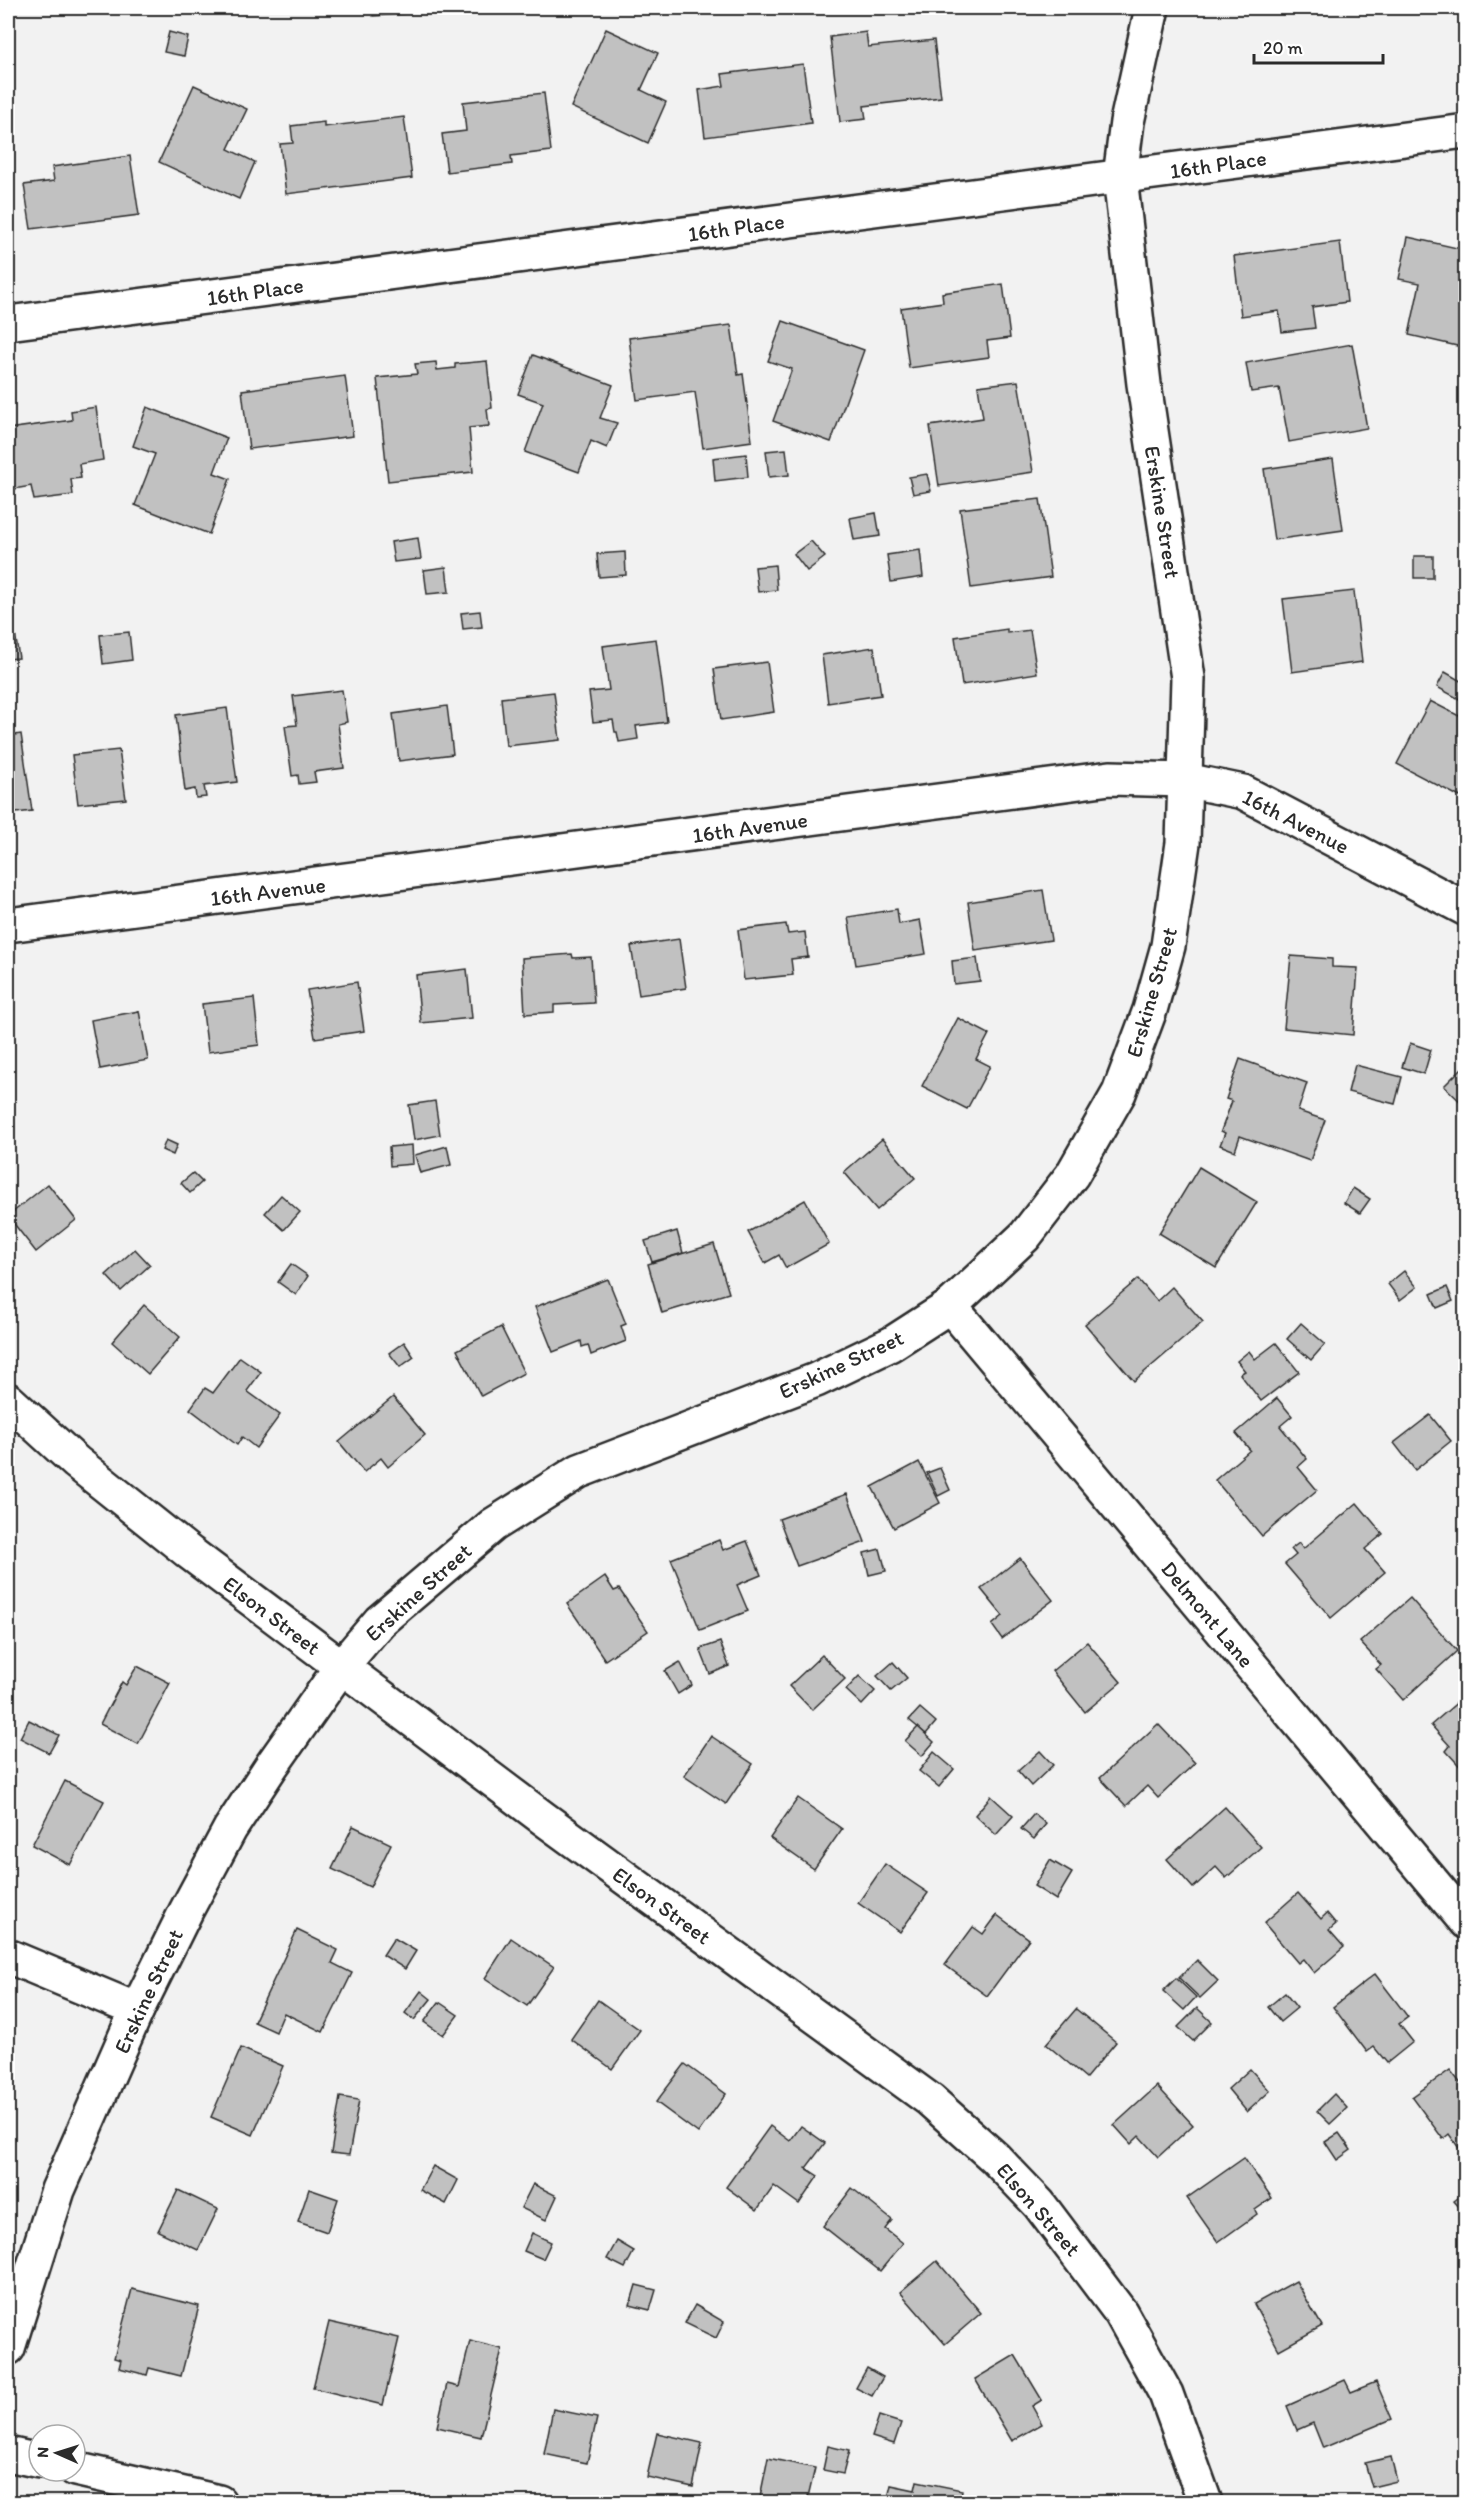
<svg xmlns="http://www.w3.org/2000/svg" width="1473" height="2510" font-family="Itim,sans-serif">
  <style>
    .building { fill: #c1c1c1; stroke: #2b2b2b; stroke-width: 1.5 }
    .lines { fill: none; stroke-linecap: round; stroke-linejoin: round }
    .minor-casing { stroke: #2b2b2b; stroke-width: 38 }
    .minor { stroke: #fff; stroke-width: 33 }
    .labels { text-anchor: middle; stroke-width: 6; stroke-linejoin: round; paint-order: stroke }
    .street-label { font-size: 22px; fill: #2b2b2b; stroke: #fff }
  </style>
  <rect width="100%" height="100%" fill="#f2f2f2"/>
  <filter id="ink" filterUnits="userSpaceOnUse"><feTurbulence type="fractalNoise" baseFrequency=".0167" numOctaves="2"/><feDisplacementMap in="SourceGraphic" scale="12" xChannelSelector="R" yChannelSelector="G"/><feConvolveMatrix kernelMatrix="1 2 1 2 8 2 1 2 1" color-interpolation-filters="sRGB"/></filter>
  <g filter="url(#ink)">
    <g class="building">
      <path d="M373,8H403V14L373,16Z"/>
      <path d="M606,29L658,53L641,90L666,102L648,143L571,107Z"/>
      <path d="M169,32L188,37L184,56L164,52Z"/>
      <path d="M866,32L868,47L934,40L941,97L864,106L866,119L840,122L830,37Z"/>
      <path d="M803,64L811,123L705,137L699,90L724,86L722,74Z"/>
      <path d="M194,85L247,109L228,149L255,162L239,199L159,162Z"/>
      <path d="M544,93L551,151L511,156L512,164L447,172L442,134L466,131L463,102Z"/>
      <path d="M404,117L412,178L286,194L280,144L293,143L291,126L324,122V127Z"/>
      <path d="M130,156L139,215L31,229L24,185L54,181L52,167Z"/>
      <path d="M1408,237L1466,250V348L1409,335L1420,283L1399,279Z"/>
      <path d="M1340,242L1347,302L1312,307L1315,328L1282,332L1279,311L1241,316L1234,256Z"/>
      <path d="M1003,284L1010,338L987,341L989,357L909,368L901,308L943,302L942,293Z"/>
      <path d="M783,321L864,350L831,442L773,421L792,369L768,361Z"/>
      <path d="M731,325L738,375L743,374L752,441L703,448L695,392L637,400L629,338Z"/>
      <path d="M1352,344L1367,428L1289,442L1279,388L1251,392L1246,363Z"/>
      <path d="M533,355L613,385L600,418L617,423L607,448L591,441L579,472L525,452L543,403L518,394Z"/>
      <path d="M487,361L492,408L487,409L489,426L469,428L473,472L388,481L377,378L417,374L415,364L436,362L437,370L455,368V364Z"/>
      <path d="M345,376L353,436L249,449L242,390Z"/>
      <path d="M1018,381L1033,472L939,486L930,426L983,418L978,386Z"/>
      <path d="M96,407L103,460L79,464L81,478L71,479L73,495L34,500L31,486L8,490V429L72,420L71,411Z"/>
      <path d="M147,407L227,438L214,473L230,479L209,534L135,505L155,454L133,446Z"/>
      <path d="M786,449L789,475L769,477L766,451Z"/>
      <path d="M746,454L748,477L715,481L713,458Z"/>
      <path d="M1333,459L1343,530L1274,540L1264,469Z"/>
      <path d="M927,474L931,491L913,494L909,477Z"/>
      <path d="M1040,499L1051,577L971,588L960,509Z"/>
      <path d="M876,513L880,536L854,540L850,518Z"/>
      <path d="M418,538L421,559L394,562L391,542Z"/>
      <path d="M811,541L825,557L807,571L794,554Z"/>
      <path d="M920,550L923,577L891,582L887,555Z"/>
      <path d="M625,552L626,575L599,577L597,554Z"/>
      <rect x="1414" y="556" width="19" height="22"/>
      <path d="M775,565L777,590L758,592L755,567Z"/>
      <path d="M446,567L449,592L427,594L424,570Z"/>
      <path d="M1354,591L1362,662L1292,672L1283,599Z"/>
      <path d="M480,611L482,627L463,629L461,613Z"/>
      <path d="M13,620L19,658L8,659V621Z"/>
      <path d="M1007,629V633L1030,630L1037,673L962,685L955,637Z"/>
      <path d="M129,632L132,660L103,664L100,635Z"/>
      <path d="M656,639L667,722L636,726L638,739L619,742L617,732H615L613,720L593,722L589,692L609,690L603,646Z"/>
      <path d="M874,647L881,695L828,703L822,655Z"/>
      <path d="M767,662L774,712L721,720L714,669Z"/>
      <path d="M1445,672L1466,684L1459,699L1437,687Z"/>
      <path d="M342,690L347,722L338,724L344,768L314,772L316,782L299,784L298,775L292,776L285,726L297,725L293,696Z"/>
      <path d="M554,692L560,740L506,746L501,698Z"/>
      <path d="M1430,701L1459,716L1466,704V788L1460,797L1397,764Z"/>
      <path d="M447,706L453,754L399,761L393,714Z"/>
      <path d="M227,708L237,782L204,786L206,797L196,798L195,789L185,791L176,715Z"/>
      <path d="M21,734L32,811L8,814V736Z"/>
      <path d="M119,750L126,799L78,804L72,755Z"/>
      <path d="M1043,890L1051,940L975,951L968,902Z"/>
      <path d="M897,909L899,924L920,920L926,954L856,965L848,917Z"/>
      <path d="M786,924L788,934L805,932L808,957L791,959L793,975L744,980L738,930Z"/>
      <path d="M679,939L686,988L639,995L631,946Z"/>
      <path d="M572,954L573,958L591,957L594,1003L554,1005V1012L525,1014L522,958Z"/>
      <path d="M1291,956L1332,959V967L1358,968L1353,1035L1284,1028Z"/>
      <path d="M977,958L980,981L954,984L952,961Z"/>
      <path d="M467,969L472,1018L421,1023L416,975Z"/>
      <path d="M357,982L364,1031L315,1038L307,990Z"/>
      <path d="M254,998L259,1045L208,1052L202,1004Z"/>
      <path d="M139,1011L148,1060L100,1069L91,1020Z"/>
      <path d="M958,1018L989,1034L976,1059L990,1066L967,1109L922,1086Z"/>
      <path d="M8,1039L13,1077L8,1078Z"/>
      <path d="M1410,1043L1431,1050L1424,1074L1402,1067Z"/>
      <path d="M1240,1059L1307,1083L1298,1111L1325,1120L1310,1161L1240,1136L1235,1151L1220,1145L1225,1133L1221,1131L1232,1101L1226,1099Z"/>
      <path d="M1466,1064V1107L1444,1086Z"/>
      <path d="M1355,1065L1402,1077L1395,1104L1348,1092Z"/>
      <path d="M435,1101L440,1135L414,1140L409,1105Z"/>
      <path d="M882,1139L915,1178L877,1210L844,1172Z"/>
      <path d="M166,1140L177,1145L173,1155L162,1150Z"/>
      <path d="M412,1145L413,1164L390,1166L389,1147Z"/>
      <path d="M447,1146L451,1165L420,1173L415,1155Z"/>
      <path d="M1199,1167L1257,1202L1216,1268L1159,1233Z"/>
      <path d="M193,1173L202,1182L190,1193L181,1183Z"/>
      <path d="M48,1184L76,1220L36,1252L8,1216Z"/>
      <path d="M1353,1188L1370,1199L1360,1213L1344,1203Z"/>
      <path d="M281,1195L300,1212L284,1230L265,1213Z"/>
      <path d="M805,1200L829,1244L786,1268L779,1255L765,1263L748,1232Z"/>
      <path d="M677,1231L683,1253L652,1262L645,1241Z"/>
      <path d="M714,1244L729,1293L662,1313L648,1264Z"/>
      <path d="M135,1249L150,1265L121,1291L106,1275Z"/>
      <path d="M291,1264L308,1276L296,1295L278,1282Z"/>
      <path d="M1404,1271L1417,1287L1400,1300L1388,1284Z"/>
      <path d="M608,1279L626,1324L621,1326L626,1341L591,1355L588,1345L582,1347L581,1341L553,1352L535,1307Z"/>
      <path d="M1138,1279L1157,1301L1172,1287L1203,1322L1134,1381L1085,1324Z"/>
      <path d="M1447,1287L1453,1301L1437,1308L1431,1294Z"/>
      <path d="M144,1305L180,1337L148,1374L112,1342Z"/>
      <path d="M1301,1323L1325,1344L1311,1360L1287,1339Z"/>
      <path d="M501,1327L524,1373L481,1396L457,1350Z"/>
      <path d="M404,1342L414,1357L400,1367L389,1353Z"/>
      <path d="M1276,1343L1299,1372L1261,1401L1240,1374L1245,1371L1237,1361L1249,1351L1255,1359Z"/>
      <path d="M240,1357L261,1372L247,1391L280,1415L256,1448L242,1437L237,1445L190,1409L205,1388L213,1393Z"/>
      <path d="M393,1397L425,1435L388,1467L381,1458L364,1472L339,1442Z"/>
      <path d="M1277,1398L1292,1416L1280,1426L1307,1459L1298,1467L1317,1490L1262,1536L1215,1480L1250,1450L1236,1433Z"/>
      <path d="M1430,1415L1451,1441L1415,1470L1394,1443Z"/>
      <path d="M919,1462L940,1503L894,1528L872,1487Z"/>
      <path d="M940,1468L950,1490L938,1496L927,1473Z"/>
      <path d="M847,1494L865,1542L797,1566L779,1519Z"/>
      <path d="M1357,1503L1383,1534L1365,1549L1385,1572L1331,1618L1285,1564L1296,1555L1291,1549L1299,1543L1303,1549Z"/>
      <path d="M719,1540L723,1550L747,1541L761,1575L737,1585L748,1611L700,1630L671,1559Z"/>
      <path d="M880,1549L886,1571L869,1575L864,1553Z"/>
      <path d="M1020,1558L1053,1600L1002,1639L992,1625L1003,1616L981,1589Z"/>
      <path d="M605,1577L614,1591L619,1589L648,1631L605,1660L567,1604Z"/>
      <path d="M1410,1598L1457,1651L1403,1700L1376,1669L1381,1665L1360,1642Z"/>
      <path d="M720,1642L729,1666L710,1674L700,1649Z"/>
      <path d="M1087,1642L1121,1682L1085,1712L1052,1671Z"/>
      <path d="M822,1655L845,1679L812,1710L789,1686Z"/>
      <path d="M680,1662L692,1685L678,1694L665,1671Z"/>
      <path d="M893,1662L907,1678L891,1691L877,1676Z"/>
      <path d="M137,1666L170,1683L138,1744L100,1724L122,1682L126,1685Z"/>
      <path d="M859,1676L875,1691L862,1705L846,1690Z"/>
      <path d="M1466,1695V1773L1446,1751L1450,1746L1431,1725Z"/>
      <path d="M920,1708L936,1722L926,1734L909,1720Z"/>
      <path d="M29,1720L59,1735L49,1753L20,1738Z"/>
      <path d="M1158,1724L1195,1763L1158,1798L1147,1786L1126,1806L1100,1778Z"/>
      <path d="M918,1727L934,1742L922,1756L905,1741Z"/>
      <path d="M711,1736L753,1764L726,1804L684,1776Z"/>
      <path d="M1040,1751L1053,1765L1031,1786L1018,1771Z"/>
      <path d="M934,1752L954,1769L939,1787L919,1771Z"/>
      <path d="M65,1781L104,1801L70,1865L32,1845Z"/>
      <path d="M991,1796L1013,1816L996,1835L975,1815Z"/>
      <path d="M798,1798L842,1829L814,1869L770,1838Z"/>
      <path d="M1225,1807L1261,1847L1226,1878L1216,1867L1193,1888L1167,1859Z"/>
      <path d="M1034,1814L1046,1824L1034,1839L1021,1829Z"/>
      <path d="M353,1826L391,1844L370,1887L332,1869Z"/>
      <path d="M1050,1860L1072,1873L1056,1900L1034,1886Z"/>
      <path d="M885,1864L928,1893L900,1932L858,1903Z"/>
      <path d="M1298,1893L1321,1919L1327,1913L1336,1924L1329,1930L1344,1947L1314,1973L1303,1959L1298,1963L1264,1923Z"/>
      <path d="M997,1915L1029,1939L987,1996L945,1965L973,1927L983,1934Z"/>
      <path d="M297,1930L338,1950L332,1963L352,1973L323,2032L284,2013L276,2032L254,2022Z"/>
      <path d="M394,1938L416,1951L405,1969L383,1955Z"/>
      <path d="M511,1938L554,1967L527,2006L485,1978Z"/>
      <path d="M1197,1960L1218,1981L1200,1998L1179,1978Z"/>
      <path d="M1375,1974L1408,2017L1399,2024L1413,2042L1387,2063L1374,2047L1367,2052L1333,2007Z"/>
      <path d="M1176,1978L1196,1997L1184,2010L1163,1991Z"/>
      <path d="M421,1991L431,1999L414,2020L405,2013Z"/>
      <path d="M1285,1993L1297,2008L1280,2022L1268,2007Z"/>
      <path d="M598,2000L640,2030L612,2069L571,2039Z"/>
      <path d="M439,2002L458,2015L443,2035L424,2022Z"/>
      <path d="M1197,2008L1212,2022L1193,2041L1178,2027Z"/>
      <path d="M1076,2009L1116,2042L1086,2078L1046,2044Z"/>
      <path d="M241,2048L283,2066L253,2135L211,2117Z"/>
      <path d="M685,2064L726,2094L698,2133L656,2102Z"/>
      <path d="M1250,2069L1270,2091L1247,2112L1228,2089Z"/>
      <path d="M1450,2070L1466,2090V2148L1461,2151L1449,2134L1443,2139L1412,2097Z"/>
      <path d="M1157,2086L1193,2125L1158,2157L1139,2136L1131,2144L1114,2125Z"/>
      <path d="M1334,2094L1347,2108L1330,2124L1317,2111Z"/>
      <path d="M340,2097L359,2100L349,2155L331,2153Z"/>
      <path d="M770,2126L790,2141L801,2126L825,2143L806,2168L818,2176L799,2204L774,2186L757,2210L726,2187Z"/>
      <path d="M1339,2133L1351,2150L1337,2160L1325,2142Z"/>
      <path d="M1244,2158L1272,2198L1255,2210L1257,2214L1218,2242L1187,2198Z"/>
      <path d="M433,2166L458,2180L446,2204L420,2190Z"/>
      <path d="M533,2184L557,2196L546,2220L521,2208Z"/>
      <path d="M852,2188L892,2220L885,2229L903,2243L880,2271L823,2226Z"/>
      <path d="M309,2189L338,2199L327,2232L298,2222Z"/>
      <path d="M178,2190L218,2209L198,2250L158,2231Z"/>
      <path d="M1466,2192V2215L1454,2201Z"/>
      <path d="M532,2233L551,2242L543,2259L524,2251Z"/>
      <path d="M617,2241L634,2251L625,2268L607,2259Z"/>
      <path d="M937,2261L981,2313L945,2344L900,2292Z"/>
      <path d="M1296,2281L1322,2326L1279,2350L1254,2304Z"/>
      <path d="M636,2285L656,2290L650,2310L630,2305Z"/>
      <path d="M132,2289L199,2306L181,2376L149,2368L147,2375L119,2368L121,2360L114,2358Z"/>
      <path d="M695,2305L724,2322L716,2338L685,2323Z"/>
      <path d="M329,2322L399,2338L383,2405L313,2388Z"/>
      <path d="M470,2341L502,2349L481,2437L437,2427L447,2384L459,2387Z"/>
      <path d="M1015,2355L1042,2400L1032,2406L1042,2424L1012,2441L975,2379Z"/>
      <path d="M867,2368L883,2377L872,2396L856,2388Z"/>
      <path d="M1345,2380L1351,2392L1376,2382L1392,2419L1323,2448L1313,2423L1297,2430L1287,2406Z"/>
      <path d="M553,2409L597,2418L587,2463L544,2454Z"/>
      <path d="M879,2416L901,2423L894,2444L872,2437Z"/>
      <path d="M657,2433L702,2443L693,2487L647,2477Z"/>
      <path d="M828,2446L849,2451L843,2474L823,2470Z"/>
      <path d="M1391,2457L1397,2481L1372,2487L1365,2463Z"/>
      <path d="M768,2458L815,2468L807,2502H759Z"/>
      <path d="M917,2481L962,2490L960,2502H887L891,2485L915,2490Z"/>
    </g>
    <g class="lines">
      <g class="minor-casing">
        <g id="minor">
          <path d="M8,323L1466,131"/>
          <path d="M8,925L1110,778L1185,780L1243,792L1466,909"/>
          <path d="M950,1306L1466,1922"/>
          <path d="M8,1400L76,1462L190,1553L543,1818L930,2100L995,2158L1039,2204L1121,2313L1166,2394L1205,2502"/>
          <path d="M8,1956L137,2010"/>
          <path d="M8,2348L58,2190L137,2010L186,1911L230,1829L272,1765L341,1667L380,1621L493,1525L579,1471L816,1380L891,1344L950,1306L1025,1236L1072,1175L1119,1093L1150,1010L1168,946L1183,843L1188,678L1144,384L1120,177L1127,122L1152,8"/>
          <path d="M8,2454L39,2461"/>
          <path d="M75,2469L219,2502"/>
        </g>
      </g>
      <use href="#minor" class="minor"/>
    </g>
  </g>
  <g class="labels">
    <g class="street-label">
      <text transform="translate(1218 164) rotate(-8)" y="8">16th Place</text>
      <text transform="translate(736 227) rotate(-8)" y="8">16th Place</text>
      <text transform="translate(255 291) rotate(-8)" y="8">16th Place</text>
      <text transform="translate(1163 512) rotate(81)" y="8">Erskine Street</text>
      <text transform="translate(1296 821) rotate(27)" y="8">16th Avenue</text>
      <text transform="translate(750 827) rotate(-8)" y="8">16th Avenue</text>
      <text transform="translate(268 891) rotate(-7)" y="8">16th Avenue</text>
      <text transform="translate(1151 992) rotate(-74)" y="8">Erskine Street</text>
      <text transform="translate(841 1364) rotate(-25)" y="8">Erskine Street</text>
      <text transform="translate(418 1592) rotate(-42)" y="8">Erskine Street</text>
      <text transform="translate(1208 1614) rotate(50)" y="8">Delmont Lane</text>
      <text transform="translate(272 1615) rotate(37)" y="8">Elson Street</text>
      <text transform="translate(662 1905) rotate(36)" y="8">Elson Street</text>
      <text transform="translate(148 1991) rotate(-65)" y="8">Erskine Street</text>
      <text transform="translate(1039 2209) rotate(49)" y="8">Elson Street</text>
    </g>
  </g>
  <rect width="1473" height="2510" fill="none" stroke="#fff" stroke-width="30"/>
  <rect x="15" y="15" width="1443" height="2480" fill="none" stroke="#2b2b2b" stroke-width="2" filter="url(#ink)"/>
  <g transform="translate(57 2453) rotate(273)"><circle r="28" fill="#ffffff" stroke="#aaaaaa" stroke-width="1.5"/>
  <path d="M0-4.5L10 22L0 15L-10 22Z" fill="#2b2b2b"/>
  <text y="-9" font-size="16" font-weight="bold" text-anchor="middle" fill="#2b2b2b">N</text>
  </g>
  <path d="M1254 54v9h129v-9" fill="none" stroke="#2b2b2b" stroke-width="3"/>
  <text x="1263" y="54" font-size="18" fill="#2b2b2b" stroke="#ffffff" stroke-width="4.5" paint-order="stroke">20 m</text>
</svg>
